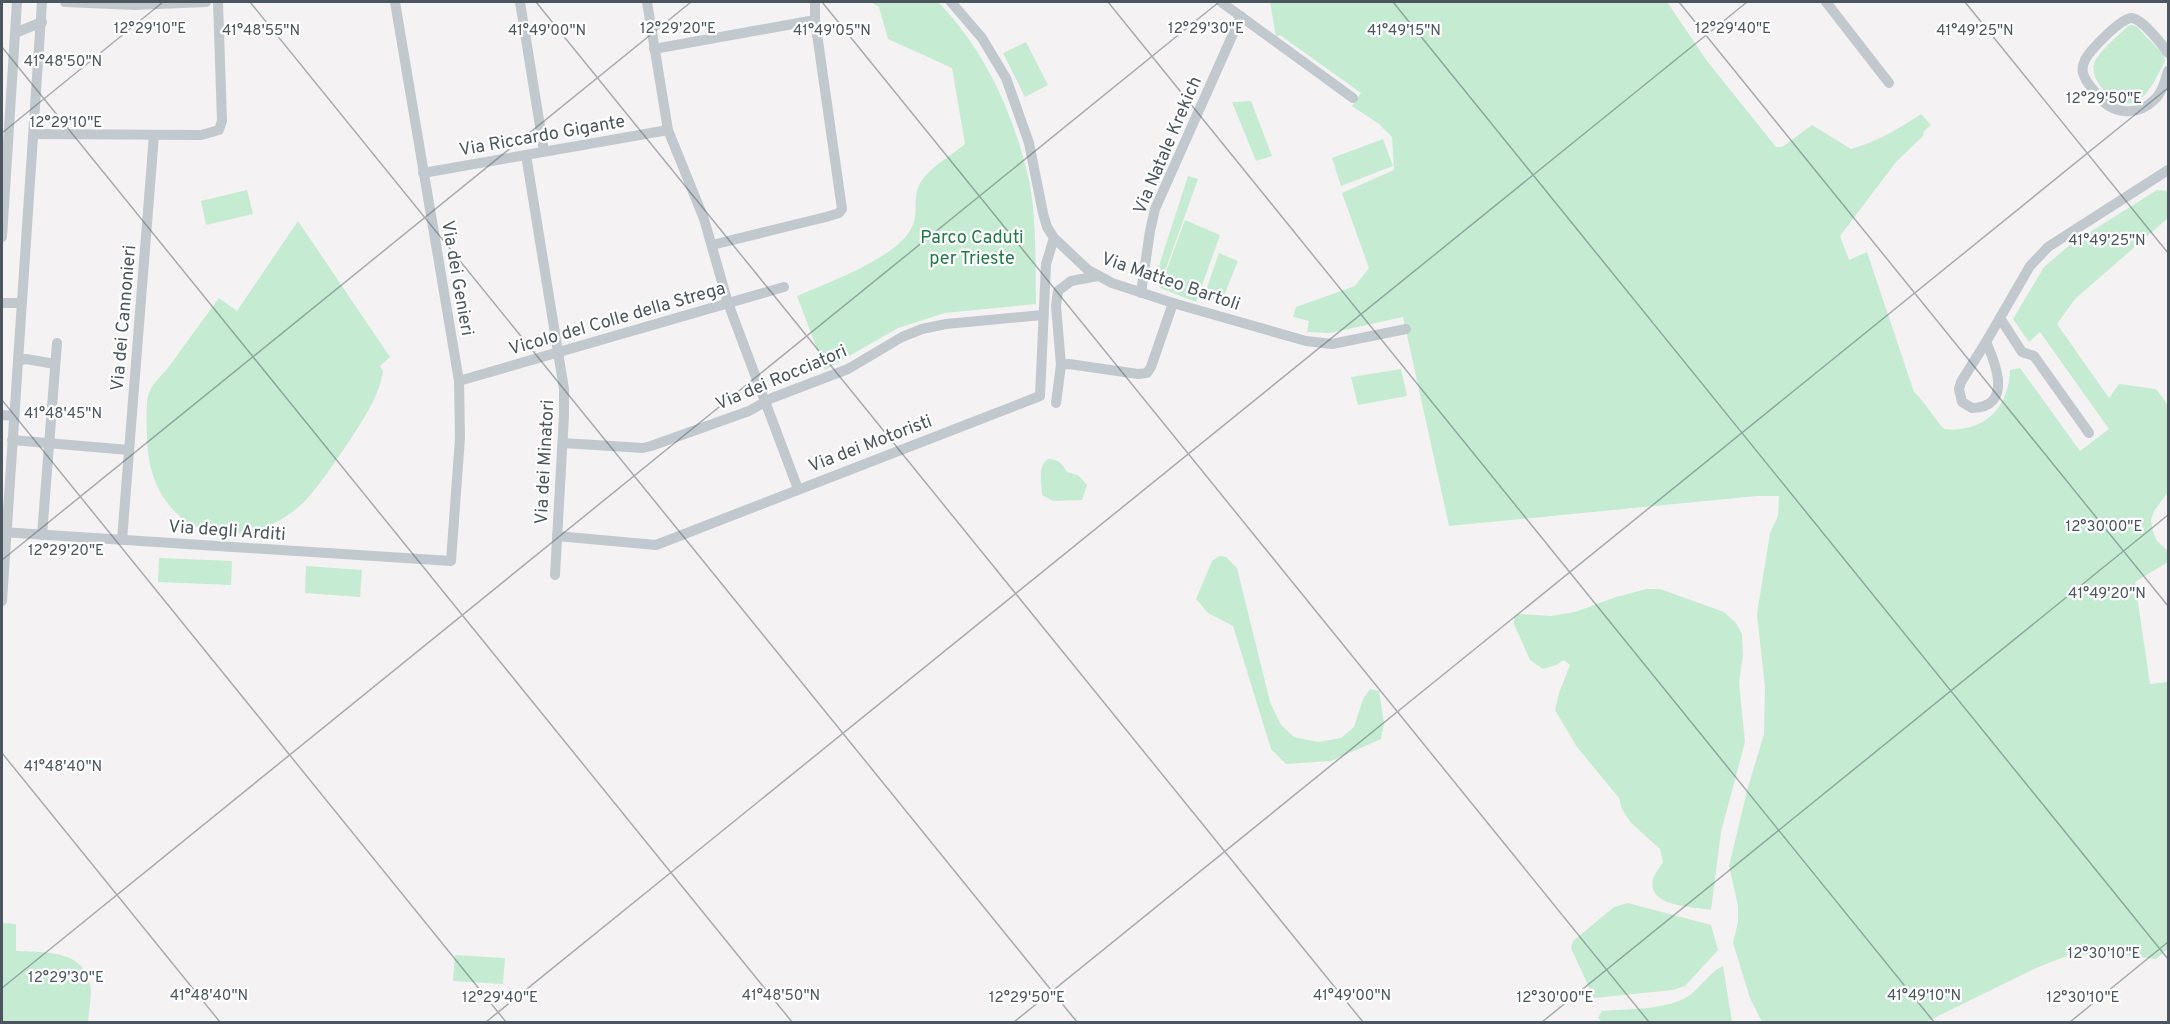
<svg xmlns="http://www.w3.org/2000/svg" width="2170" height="1024" font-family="Overpass,sans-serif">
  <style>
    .green { fill: #c5ecd2 }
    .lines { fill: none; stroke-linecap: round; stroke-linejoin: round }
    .minor { stroke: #c1c9cf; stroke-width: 10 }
    .ticks { fill: none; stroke: #4b565e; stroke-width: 1.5; stroke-opacity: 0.45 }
    .labels { text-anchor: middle; stroke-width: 4.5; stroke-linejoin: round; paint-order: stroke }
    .street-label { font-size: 18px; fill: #4b565e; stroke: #fff }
    .park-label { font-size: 18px; fill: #207b48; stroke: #fff }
    .ticks-label { font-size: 15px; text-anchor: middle; fill: #4b565e; stroke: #fff; stroke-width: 4.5; stroke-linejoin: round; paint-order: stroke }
  </style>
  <rect width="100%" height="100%" fill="#f4f2f2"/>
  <g class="green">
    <path d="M871,2H938C985,50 1014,114 1029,180C1037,220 1035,264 1036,304L945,313L898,328L825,370L797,296C827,283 896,258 911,229C919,215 913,201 918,188C925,169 950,157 965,144L952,68L888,39L879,7Z"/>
    <path d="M1270,2H1667L1707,61L1776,147H1782L1812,125L1851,149C1876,142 1899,129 1921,114L1931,125L1924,131L1923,136L1896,162L1840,236L1849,260L1867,252L1914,392C1926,403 1933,417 1944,429C1983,433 2009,409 2010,370L2020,368L2080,451L2109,429L2040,332L2029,342L2013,319L2044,267L2071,244L2157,190L2168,191V218L2075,299L2057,324L2109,398L2119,384L2156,389L2168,405V492L2154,511L2151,520L2153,532L2157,541L2168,551V562L2135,582L2150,684L2168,682V949L2156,959L2116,954L2069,955L2036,968L1926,1022H1762L1750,998L1733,943L1738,922V906L1729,866L1748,787L1764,734L1765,687L1757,614L1770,533L1778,516L1779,496H1757L1449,526L1403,317L1330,333L1307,332L1309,321L1293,317L1296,307L1355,286L1369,268L1342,193L1394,170L1392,137L1379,124L1352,106L1361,93L1280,35L1276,37Z"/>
    <path d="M2131,25L2136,26L2163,54L2165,61C2158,74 2149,96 2135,102C2117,110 2089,81 2094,64C2097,53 2119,35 2128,26Z"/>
    <path d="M1026,42L1048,85L1025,97L1003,53Z"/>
    <path d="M1251,101L1272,156L1256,161L1232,102Z"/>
    <path d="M1383,139L1393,166L1341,186L1332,158Z"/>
    <path d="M1188,176L1198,179L1164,274L1157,272Z"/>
    <path d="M247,190L253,214L206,225L201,201Z"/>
    <path d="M1185,220L1220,235L1196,302L1160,288Z"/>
    <path d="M298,221L390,357L380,366L383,371C379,397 364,418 350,440C336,460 321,484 304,502C273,533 220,546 183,519C162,502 151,479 148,452C147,442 145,401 149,393C152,384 162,375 168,368C185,344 202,321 219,298L237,311Z"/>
    <path d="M1219,253L1238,261L1221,303L1204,296Z"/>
    <path d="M1401,369L1407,396L1358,405L1351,377Z"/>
    <path d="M1048,459C1059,459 1062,464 1067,472L1078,475L1087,485L1082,500L1053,501L1042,495C1042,483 1037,466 1048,459Z"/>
    <path d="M1219,556L1226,557L1237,568L1270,702L1281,725L1294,737L1318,742L1341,738L1354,727L1363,699L1370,689L1379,691L1384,723L1381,739L1331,761L1286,764L1271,749L1233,626L1208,613L1196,599L1212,561Z"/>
    <path d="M159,558L232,561L231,585L158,582Z"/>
    <path d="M306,566L362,570L360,597L305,593Z"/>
    <path d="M1647,589H1660L1724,612L1736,623L1742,634L1743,655L1739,682L1745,742L1721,832L1711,910C1694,907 1646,907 1653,879C1655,873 1660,867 1663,862L1660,849L1631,823L1622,809L1619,798L1577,747L1555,710L1559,693L1570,665L1564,660L1556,665L1543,669L1530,660L1514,624V617L1518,614L1551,616L1575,612L1616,597Z"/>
    <path d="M1628,903L1711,925L1718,950L1685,986L1673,990L1594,998L1571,948L1573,941L1614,907Z"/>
    <path d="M2,923L16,924V951C46,952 88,950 91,990C91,1000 89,1012 88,1022H2Z"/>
    <path d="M455,955L505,958L503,984L453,981Z"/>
    <path d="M1723,966L1732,1022H1602L1598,1018L1602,1011C1626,1009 1665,1010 1687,997C1700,989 1708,973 1723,966Z"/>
  </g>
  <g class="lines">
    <g class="minor">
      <path d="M65,2L135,5L206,2"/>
      <path d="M520,2L544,151"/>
      <path d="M647,2L668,130L704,219L728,303L798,489"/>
      <path d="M951,2L982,38L1006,78L1029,143L1043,213L1047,227L1054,238L1088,270L1112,283L1173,303L1306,341L1332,344L1406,329"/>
      <path d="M1221,2L1353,98"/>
      <path d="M1826,2L1889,83"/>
      <path d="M15,33L42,22"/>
      <path d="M654,49L815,20"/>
      <path d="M2168,53C2162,44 2142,19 2132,18C2122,17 2090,50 2085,60C2083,64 2082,69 2083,73C2085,82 2093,89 2098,96C2112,114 2137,117 2154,100C2162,93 2165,81 2168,71"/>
      <path d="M34,134L201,135L219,130L222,121L218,2"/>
      <path d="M526,155L564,389V415L555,575"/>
      <path d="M423,173L668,130"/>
      <path d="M2,237L17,2"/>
      <path d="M712,245L826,217L839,213L842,209L815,20V2"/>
      <path d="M1141,293L1150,231L1155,209L1241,16"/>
      <path d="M2,303H22"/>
      <path d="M2000,318L2022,352L2034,356L2089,433"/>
      <path d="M1986,342L2030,266L2048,247L2168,170"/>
      <path d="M1986,342C1996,364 2013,407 1972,408L1962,402L1959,389L1961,382Z"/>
      <path d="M18,361L26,359L55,364"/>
      <path d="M1061,365L1056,306L1058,291L1071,281L1098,276"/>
      <path d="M459,381L784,287"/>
      <path d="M1056,403L1061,365L1069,364L1138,374L1147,373L1151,367L1173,303"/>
      <path d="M2,415L14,416"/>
      <path d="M12,440L129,450"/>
      <path d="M563,443L643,448L651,446L749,411L772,398L848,369L902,337L922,329L946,324L1042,315"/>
      <path d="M2,532L451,561L460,438L459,381L395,2"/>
      <path d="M42,535L57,343"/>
      <path d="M557,536L656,545L1040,396L1046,264L1054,238"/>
      <path d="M122,540L154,135"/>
      <path d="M2,601L42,2"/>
    </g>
  </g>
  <path class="ticks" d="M250,2L1077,1022M536,2L1363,1022M822,2L1649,1022M1108,2L1934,1022M1393,2L2168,959M1679,2L2168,606M1965,2L2168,253M2,47L792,1022M2,133L163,2M2,400L506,1022M2,560L691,2M2,753L220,1022M2,988L1219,2M486,1022L1747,2M1014,1022L2168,88M1542,1022L2168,515M2070,1022L2168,942"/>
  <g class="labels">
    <g class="street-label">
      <text transform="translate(542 135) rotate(-10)" y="6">Via Riccardo Gigante</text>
      <text transform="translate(1167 145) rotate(-67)" y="6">Via Natale Krekich</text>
      <text transform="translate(458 278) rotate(80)" y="6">Via dei Genieri</text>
      <text transform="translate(1171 281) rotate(19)" y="6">Via Matteo Bartoli</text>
      <text transform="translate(123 318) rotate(-85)" y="6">Via dei Cannonieri</text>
      <text transform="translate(617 318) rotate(-16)" y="6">Vicolo del Colle della Strega</text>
      <text transform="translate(781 377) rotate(-23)" y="6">Via dei Rocciatori</text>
      <text transform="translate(870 443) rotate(-21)" y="6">Via dei Motoristi</text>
      <text transform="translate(544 462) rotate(-87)" y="6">Via dei Minatori</text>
      <text transform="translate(227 530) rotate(4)" y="6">Via degli Arditi</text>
    </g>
    <g class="park-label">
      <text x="972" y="243">Parco Caduti<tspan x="972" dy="21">per Trieste</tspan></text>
    </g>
  </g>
  <g class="ticks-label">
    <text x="1206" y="33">12°29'30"E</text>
    <text x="1733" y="33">12°29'40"E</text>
    <text x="150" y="33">12°29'10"E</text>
    <text x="678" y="33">12°29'20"E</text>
    <text x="261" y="35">41°48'55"N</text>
    <text x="547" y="35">41°49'00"N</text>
    <text x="832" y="35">41°49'05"N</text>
    <text x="1404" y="35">41°49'15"N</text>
    <text x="1975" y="35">41°49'25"N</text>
    <text x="63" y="66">41°48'50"N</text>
    <text x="2104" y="103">12°29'50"E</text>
    <text x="66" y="127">12°29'10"E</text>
    <text x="2107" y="245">41°49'25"N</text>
    <text x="63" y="418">41°48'45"N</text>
    <text x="2104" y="531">12°30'00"E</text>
    <text x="66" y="555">12°29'20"E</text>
    <text x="2107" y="598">41°49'20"N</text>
    <text x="63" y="771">41°48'40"N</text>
    <text x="2104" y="958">12°30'10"E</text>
    <text x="66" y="982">12°29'30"E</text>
    <text x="209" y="1000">41°48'40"N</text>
    <text x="781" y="1000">41°48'50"N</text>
    <text x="1352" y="1000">41°49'00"N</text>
    <text x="1924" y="1000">41°49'10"N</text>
    <text x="500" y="1002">12°29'40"E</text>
    <text x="1027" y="1002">12°29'50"E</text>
    <text x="1555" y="1002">12°30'00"E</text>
    <text x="2083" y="1002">12°30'10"E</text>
  </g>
  <rect width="2170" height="1024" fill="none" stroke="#4b565e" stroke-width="6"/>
</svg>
